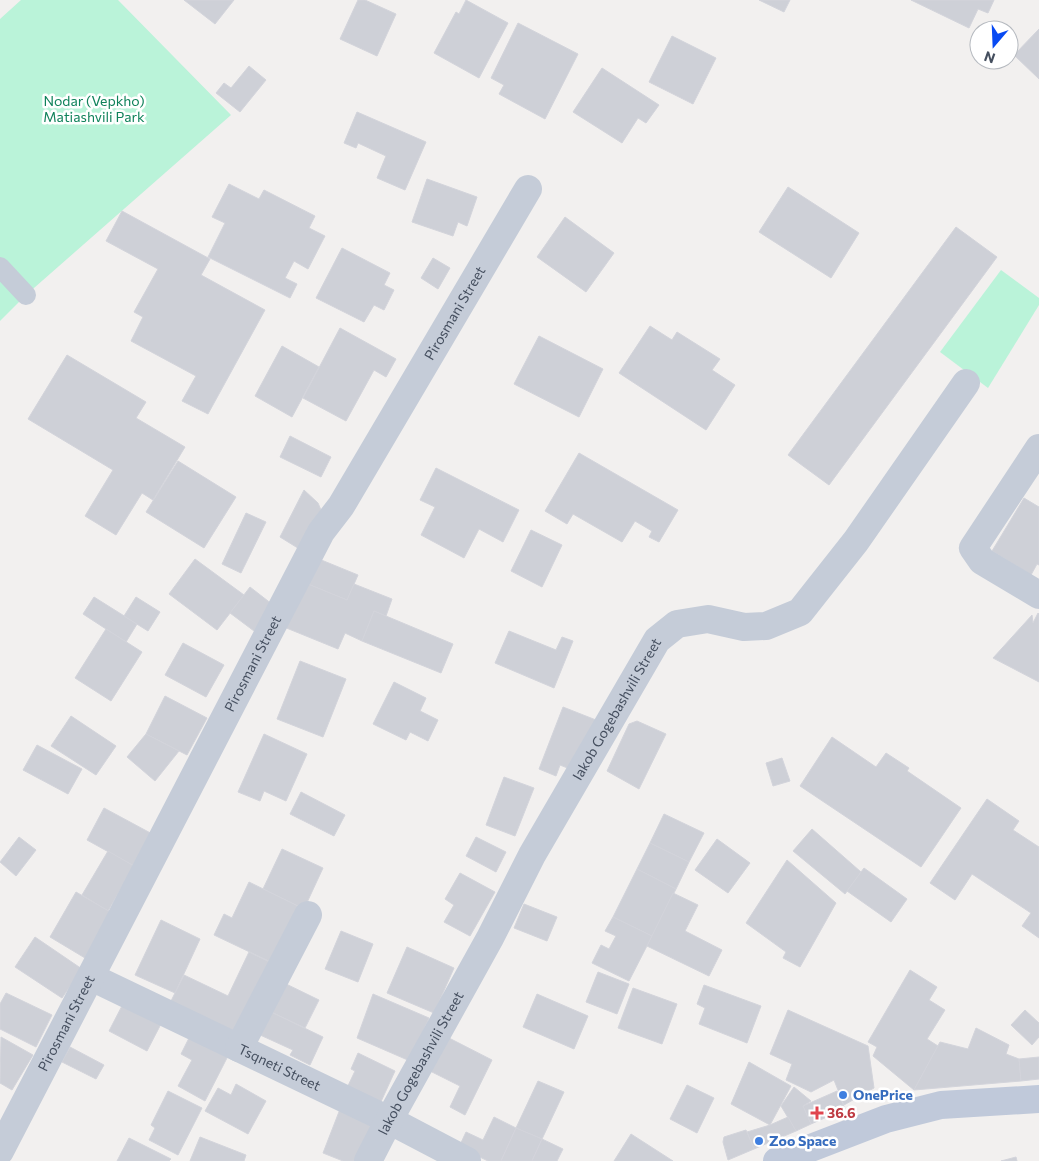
<svg xmlns="http://www.w3.org/2000/svg" width="1039" height="1161" font-family="Commissioner,sans-serif">
  <style>
    .green { fill: #baf3d9 }
    .building { fill: #ced0d7; stroke: #d3d4db }
    .lines { fill: none; stroke-linecap: round; stroke-linejoin: round }
    .pedestrian { stroke: #c5ccd8; stroke-width: 20 }
    .minor { stroke: #c5ccd8; stroke-width: 28 }
    .secondary { stroke: #c0c9da; stroke-width: 28 }
    .shop-dot { fill: #3f7fe0; stroke: #fff; stroke-width: 2 }
    .health-dot { fill: #e0444e; stroke: #fff; stroke-width: 2 }
    .labels { text-anchor: middle; stroke-width: 5; stroke-linejoin: round; paint-order: stroke }
    .park-label { font-size: 14px; fill: #0f825a; stroke: #fff }
    .street-label { font-size: 14px; fill: #454f5f; stroke: #fff }
    .shop-label { font-size: 14px; font-weight: bold; fill: #366cbe; stroke: #fff; text-anchor: start }
    .health-label { font-size: 14px; font-weight: bold; fill: #be3a42; stroke: #fff; text-anchor: start }
  </style>
  <rect width="100%" height="100%" fill="#f2f0ef"/>
  <g class="green">
    <path d="M21,0H118L231,115L26,295L0,321V19Z"/>
    <path d="M1001,270L1039,298V305L988,388L940,352Z"/>
  </g>
  <g class="building">
    <path d="M184,0H234L215,24Z"/>
    <path d="M358,0H365L396,14L377,56L340,39Z"/>
    <path d="M466,0L508,23L479,78L434,53L456,12L459,14Z"/>
    <path d="M759,0H790L784,12Z"/>
    <path d="M911,0H994L988,13L978,9L969,28Z"/>
    <path d="M518,23L578,54L545,119L499,94L504,85L491,78Z"/>
    <path d="M1039,29V79L1014,55Z"/>
    <path d="M672,36L716,58L693,104L649,82Z"/>
    <path d="M249,66L266,80L240,112L216,93L224,83L231,88Z"/>
    <path d="M602,68L659,105L646,123L638,118L622,143L573,112Z"/>
    <path d="M357,112L426,142L405,190L377,178L386,156L358,143L356,148L344,143Z"/>
    <path d="M427,179L477,197L467,226L458,222L453,236L412,222Z"/>
    <path d="M229,184L259,199L264,190L315,216L309,228L325,236L308,269L294,261L285,278L297,284L290,298L208,257L225,223L212,217Z"/>
    <path d="M788,187L859,233L831,278L759,232Z"/>
    <path d="M122,211L210,259L201,275L265,310L208,414L182,401L196,376L131,341L143,317L134,312L158,269L106,241Z"/>
    <path d="M565,217L614,253L586,292L537,257Z"/>
    <path d="M956,227L997,257L829,485L788,455Z"/>
    <path d="M342,248L390,273L384,285L394,290L384,310L374,305L364,322L316,298Z"/>
    <path d="M433,258L450,268L438,289L421,278Z"/>
    <path d="M650,326L672,340L677,332L720,359L712,370L735,385L706,430L619,373Z"/>
    <path d="M340,328L396,359L386,377L374,370L346,421L303,398Z"/>
    <path d="M539,336L603,369L579,417L514,384Z"/>
    <path d="M282,346L319,367L292,417L255,396Z"/>
    <path d="M67,355L146,402L136,418L185,447L153,500L142,493L116,535L85,516L113,470L28,419Z"/>
    <path d="M290,436L331,457L321,477L280,457Z"/>
    <path d="M579,453L678,510L659,542L649,537L652,531L635,521L622,542L573,514L567,524L545,511Z"/>
    <path d="M178,461L236,497L204,548L146,512Z"/>
    <path d="M436,468L519,510L503,542L479,529L464,558L421,535L435,507L420,500Z"/>
    <path d="M304,490L318,503L321,510L301,550L280,537Z"/>
    <path d="M1024,498L1039,507V565L1037,564L1031,575L992,551Z"/>
    <path d="M246,513L266,522L241,573L222,564Z"/>
    <path d="M531,530L562,545L542,587L511,571Z"/>
    <path d="M314,557L358,575L347,600L303,582Z"/>
    <path d="M195,559L244,595L217,630L169,594Z"/>
    <path d="M303,582L347,600L354,584L392,599L386,616L374,611L362,641L345,633L338,649L284,627Z"/>
    <path d="M250,587L277,608L258,634L230,613Z"/>
    <path d="M94,597L137,624L126,642L83,614Z"/>
    <path d="M136,597L160,612L148,631L124,616Z"/>
    <path d="M374,611L453,644L441,673L362,641Z"/>
    <path d="M1038,613L1039,614V682L993,658L1032,615L1033,623Z"/>
    <path d="M106,629L142,652L111,701L75,678Z"/>
    <path d="M509,631L556,650L562,637L573,641L554,688L495,663Z"/>
    <path d="M183,643L224,665L206,697L165,675Z"/>
    <path d="M300,661L346,679L323,737L277,719Z"/>
    <path d="M394,682L426,698L420,711L438,720L428,741L410,732L406,740L373,724Z"/>
    <path d="M165,696L207,718L187,755L146,734Z"/>
    <path d="M563,707L596,720L575,771L560,765L556,776L539,769Z"/>
    <path d="M71,716L116,746L96,775L51,746Z"/>
    <path d="M637,721L666,734L639,789L607,771L629,724Z"/>
    <path d="M146,734L179,751L155,781L127,757Z"/>
    <path d="M264,734L307,754L286,801L264,791L260,801L238,792Z"/>
    <path d="M832,737L876,767L886,753L909,768L907,771L961,808L921,867L800,786Z"/>
    <path d="M37,745L82,769L68,794L23,770Z"/>
    <path d="M782,758L790,781L773,786L766,763Z"/>
    <path d="M504,777L534,788L515,836L486,825Z"/>
    <path d="M301,792L345,815L334,836L290,814Z"/>
    <path d="M987,799L1019,821L1013,830L1039,847V938L1022,926L1031,913L972,874L955,900L930,883Z"/>
    <path d="M104,808L156,836L134,866L87,840Z"/>
    <path d="M664,814L704,833L689,862L650,843Z"/>
    <path d="M812,829L861,872L845,894L793,851Z"/>
    <path d="M19,837L36,850L16,876L0,862Z"/>
    <path d="M476,837L506,852L496,872L466,856Z"/>
    <path d="M717,839L750,863L728,893L695,870Z"/>
    <path d="M650,843L689,862L676,889L637,869Z"/>
    <path d="M282,849L323,868L304,909L263,889Z"/>
    <path d="M108,851L134,866L108,911L82,895Z"/>
    <path d="M787,860L836,903L800,967L783,958L786,952L746,923Z"/>
    <path d="M864,868L907,899L891,922L847,891Z"/>
    <path d="M637,869L676,889L652,936L613,917Z"/>
    <path d="M460,873L495,892L470,936L444,922L454,905L445,899Z"/>
    <path d="M249,882L304,909L277,965L214,935L224,914L232,918Z"/>
    <path d="M76,892L112,913L85,958L50,937Z"/>
    <path d="M673,893L698,905L685,931L722,950L709,976L647,946Z"/>
    <path d="M524,904L557,917L547,941L514,928Z"/>
    <path d="M613,917L652,936L629,981L592,963L601,945L609,949L616,936L605,931Z"/>
    <path d="M161,920L200,939L175,993L135,975Z"/>
    <path d="M341,931L373,944L358,982L325,969Z"/>
    <path d="M35,937L82,969L62,998L15,967Z"/>
    <path d="M407,947L454,968L434,1013L387,993Z"/>
    <path d="M249,952L274,964L239,1038L169,1005L184,975L228,996Z"/>
    <path d="M910,970L937,987L929,1000L945,1010L927,1039L938,1046L914,1090L873,1056L877,1047L868,1042Z"/>
    <path d="M598,972L629,984L617,1014L586,1002Z"/>
    <path d="M282,982L319,1000L305,1028L269,1011Z"/>
    <path d="M704,985L761,1006L747,1043L699,1024L705,1008L697,1004Z"/>
    <path d="M633,988L677,1004L662,1044L618,1028Z"/>
    <path d="M6,993L52,1015L36,1047L0,1029V1004Z"/>
    <path d="M373,994L429,1018L410,1061L357,1038Z"/>
    <path d="M537,994L588,1016L574,1049L523,1027Z"/>
    <path d="M124,1002L162,1022L147,1051L109,1031Z"/>
    <path d="M788,1010L868,1046L874,1088L844,1105L834,1080L811,1092L786,1080L792,1064L770,1054Z"/>
    <path d="M1025,1010L1039,1023V1037L1032,1045L1011,1025Z"/>
    <path d="M269,1011L323,1037L310,1065L290,1055L293,1050L258,1034Z"/>
    <path d="M976,1028L1009,1045L1006,1054L1019,1059L1021,1081L914,1090L940,1042L968,1049Z"/>
    <path d="M191,1034L229,1054L205,1101L178,1086L192,1060L181,1054Z"/>
    <path d="M1,1037L33,1055L12,1090L0,1083Z"/>
    <path d="M447,1037L492,1060L465,1115L450,1107L460,1086L430,1071Z"/>
    <path d="M70,1047L104,1065L96,1079L62,1062Z"/>
    <path d="M358,1053L395,1071L379,1106L346,1090L355,1071L351,1069Z"/>
    <path d="M1039,1057V1079L1021,1081L1019,1059Z"/>
    <path d="M749,1062L791,1086L770,1125L731,1104Z"/>
    <path d="M538,1081L564,1092L542,1139L516,1128Z"/>
    <path d="M236,1084L266,1101L248,1134L205,1111L218,1088L231,1095Z"/>
    <path d="M687,1085L714,1098L697,1133L670,1119Z"/>
    <path d="M794,1087L811,1101L803,1106L811,1124L796,1131L781,1106Z"/>
    <path d="M168,1091L202,1108L178,1155L149,1140L155,1128L151,1125Z"/>
    <path d="M837,1091L845,1109L811,1124L803,1106Z"/>
    <path d="M342,1104L377,1118L360,1161H343L323,1153Z"/>
    <path d="M494,1117L516,1128L501,1161H488L459,1147L466,1132L483,1140Z"/>
    <path d="M788,1117L796,1131L754,1149L747,1132L770,1125Z"/>
    <path d="M516,1128L542,1139L532,1161H501Z"/>
    <path d="M746,1130L754,1149L728,1160L723,1142L724,1137Z"/>
    <path d="M631,1134L673,1161H614Z"/>
    <path d="M200,1137L246,1155L244,1161H190Z"/>
    <path d="M129,1138L171,1159L169,1161H117Z"/>
    <path d="M542,1139L563,1149L557,1161H532Z"/>
    <path d="M1016,1157L1017,1161H1001Z"/>
  </g>
  <g class="lines">
    <path class="pedestrian" d="M0,267L26,295"/>
    <g class="minor">
      <path d="M1039,448L973,548L982,561L1039,595"/>
      <path id="s1" d="M91,977L389,1120L467,1161"/>
      <path d="M239,1048L308,915"/>
      <path id="s2" d="M0,1151L321,532L341,506L528,189"/>
      <path id="s3" d="M368,1161L389,1120L490,938L532,855L657,640L677,624L708,619L744,627L766,626L800,612L856,541L966,383"/>
    </g>
    <path class="secondary" d="M777,1161L886,1119L941,1105L1039,1099"/>
  </g>
  <g class="shop-dot">
    <circle cx="843" cy="1095" r="5"/>
    <circle cx="759" cy="1141" r="5"/>
  </g>
  <path class="health-dot" d="M814.5 1105.5h5v5h5v5h-5v5h-5v-5h-5v-5h5z"/>
  <g class="labels">
    <g class="park-label">
      <text x="94" y="106">Nodar (Vepkho)<tspan x="94" dy="16">Matiashvili Park</tspan></text>
    </g>
    <g class="street-label">
      <text dy="5" stroke="none"><textPath href="#s2" startOffset="954">Pirosmani Street</textPath></text>
      <text dy="5" stroke="none"><textPath href="#s2" startOffset="549">Pirosmani Street</textPath></text>
      <text dy="5" stroke="none"><textPath href="#s3" startOffset="516">Iakob Gogebashvili Street</textPath></text>
      <text dy="5" stroke="none"><textPath href="#s2" startOffset="144">Pirosmani Street</textPath></text>
      <text dy="5" stroke="none"><textPath href="#s3" startOffset="111">Iakob Gogebashvili Street</textPath></text>
      <text dy="5" stroke="none"><textPath href="#s1" startOffset="209">Tsqneti Street</textPath></text>
    </g>
    <g class="shop-label">
      <text x="853" y="1100">OnePrice</text>
      <text x="769" y="1146">Zoo Space</text>
    </g>
    <g class="health-label">
      <text x="827" y="1118">36.6</text>
    </g>
  </g>
  <g transform="translate(994 45) rotate(199)"><circle r="24" fill="#ffffff" stroke="#b5b9bf"/>
  <path d="M0-4L9 19L0 12L-9 19Z" fill="#084af3"/>
  <text y="-8" font-size="14" font-weight="bold" text-anchor="middle" fill="#454f5f">N</text>
  </g>
</svg>
